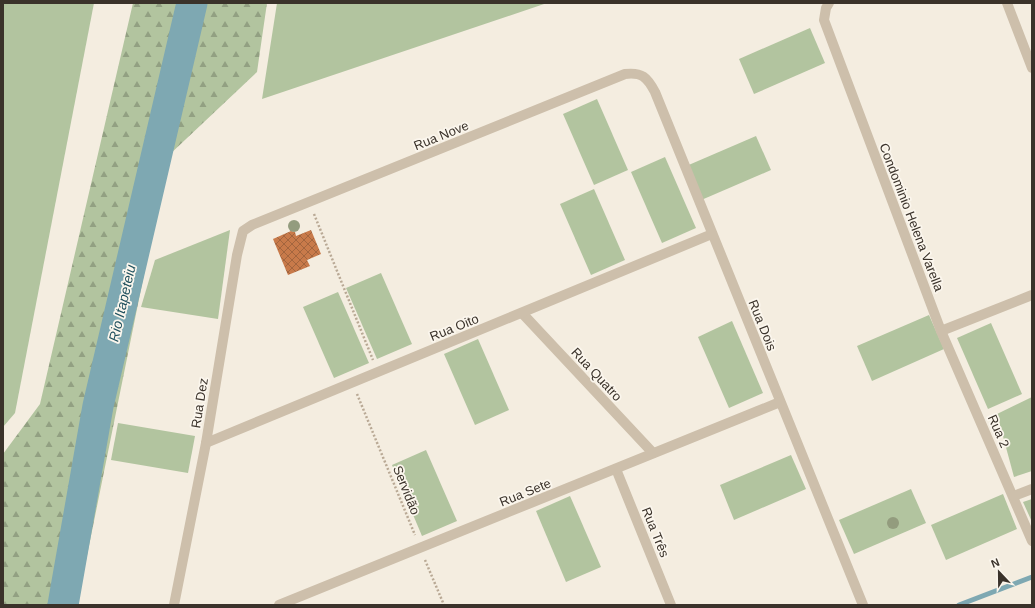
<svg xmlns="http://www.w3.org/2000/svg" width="1035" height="608" font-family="Helvetica,sans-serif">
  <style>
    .grass { fill: #b2c49f }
    .forest { fill: url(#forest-firs) }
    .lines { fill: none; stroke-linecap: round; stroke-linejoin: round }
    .stream { stroke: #7ea8b2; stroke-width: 5 }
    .river { stroke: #7ea8b2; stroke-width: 31 }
    .building { fill: url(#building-cross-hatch) }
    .path { stroke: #b9a995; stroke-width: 2.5; stroke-dasharray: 2 2; stroke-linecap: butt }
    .minor { stroke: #cdbfab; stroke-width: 10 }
    .tree { fill: #939c7e }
    .labels { text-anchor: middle; stroke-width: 3.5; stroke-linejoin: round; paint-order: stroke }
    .street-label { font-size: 13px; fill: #3a322a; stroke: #fbf6ed }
    .water-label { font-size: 14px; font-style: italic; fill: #1f505d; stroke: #fbf6ed }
  </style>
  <defs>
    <pattern id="forest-firs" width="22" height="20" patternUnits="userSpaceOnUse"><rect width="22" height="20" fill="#b2c49f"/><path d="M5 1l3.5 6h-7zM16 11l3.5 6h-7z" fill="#92a082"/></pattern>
    <pattern id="building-cross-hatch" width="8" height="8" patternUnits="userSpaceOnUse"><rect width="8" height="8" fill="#c87a4a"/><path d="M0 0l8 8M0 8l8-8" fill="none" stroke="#a3653e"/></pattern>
  </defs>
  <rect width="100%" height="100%" fill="#f4ede0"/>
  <g class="grass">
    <path d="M3,3H94L15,413L3,427Z"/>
    <path d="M277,3H547L262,99Z"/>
    <path d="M810,28L825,63L754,94L739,59Z"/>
    <path d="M597,99L628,170L594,185L563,114Z"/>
    <path d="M756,136L771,170L699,201L684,167Z"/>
    <path d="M665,157L696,228L662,243L631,172Z"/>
    <path d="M594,189L625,260L591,275L560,204Z"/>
    <path d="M230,230L218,319L141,307L155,260Z"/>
    <path d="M381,273L412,344L377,359L346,288Z"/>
    <path d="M338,292L369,363L334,378L303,307Z"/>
    <path d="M929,315L944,349L872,381L857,346Z"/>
    <path d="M732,321L763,393L729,408L698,337Z"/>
    <path d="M991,323L1022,394L988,409L957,338Z"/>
    <path d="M478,339L509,410L475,425L444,354Z"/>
    <path d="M1032,397V471L1014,477L997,414Z"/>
    <path d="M118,423L195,436L188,473L111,460Z"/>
    <path d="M426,450L457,521L422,536L392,465Z"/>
    <path d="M791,455L806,489L734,520L720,485Z"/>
    <path d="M911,489L926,523L854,554L839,520Z"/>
    <path d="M1003,494L1017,529L946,560L931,525Z"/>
    <path d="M570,496L601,567L566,582L536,511Z"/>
    <path d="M1032,499V522L1023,502Z"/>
  </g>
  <path class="forest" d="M133,3H267L257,72L168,156L77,605H3V454L40,404Z"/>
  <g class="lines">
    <path class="stream" d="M959,605L1032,577"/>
    <path class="river" d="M63,605L98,406L192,3"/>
  </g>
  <path class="building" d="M311,230L321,254L307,260L310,266L288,275L273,239L291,231L295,232L296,236Z"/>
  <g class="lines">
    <g class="path">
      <path d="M314,214L373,360"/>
      <path d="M357,394L415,535"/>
      <path d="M425,560L444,605"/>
    </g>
    <g class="minor">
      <path d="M829,3L826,8L824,20L941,331L1032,541"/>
      <path d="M1007,3L1032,68"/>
      <path d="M522,313L653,453"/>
      <path d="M941,331L1032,295"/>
      <path d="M206,443L712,234"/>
      <path d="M616,469L671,605"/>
      <path d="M1014,496L1032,489"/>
      <path d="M174,605L206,443L237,255L243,231L252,225L625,74C642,72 647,77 655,92L863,605"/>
      <path d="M279,605L780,402"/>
    </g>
  </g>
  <g class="tree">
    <circle cx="294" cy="226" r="6"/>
    <circle cx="893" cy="523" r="6"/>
  </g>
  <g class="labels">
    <g class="street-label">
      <text transform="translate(441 135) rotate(-22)" y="5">Rua Nove</text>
      <text transform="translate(912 217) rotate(69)" y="5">Condominio Helena Varella</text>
      <text transform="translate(763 325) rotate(68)" y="5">Rua Dois</text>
      <text transform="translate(454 327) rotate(-22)" y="5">Rua Oito</text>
      <text transform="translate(597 374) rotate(47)" y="5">Rua Quatro</text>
      <text transform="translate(199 403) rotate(-81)" y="5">Rua Dez</text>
      <text transform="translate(999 431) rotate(66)" y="5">Rua 2</text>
      <text transform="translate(407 490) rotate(68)" y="5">Servidão</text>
      <text transform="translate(525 492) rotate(-22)" y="5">Rua Sete</text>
      <text transform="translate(656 532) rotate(68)" y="5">Rua Três</text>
    </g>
    <g class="water-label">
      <text transform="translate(122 303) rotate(-77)" y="5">Rio Itapeteiu</text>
    </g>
  </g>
  <rect width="1035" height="608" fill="none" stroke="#3a322a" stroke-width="8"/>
  <g transform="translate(999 572) rotate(338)" stroke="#fbf6ed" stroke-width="3" paint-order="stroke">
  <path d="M0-3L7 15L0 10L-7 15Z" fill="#3a322a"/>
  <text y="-6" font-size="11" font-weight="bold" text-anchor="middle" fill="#3a322a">N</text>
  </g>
</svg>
